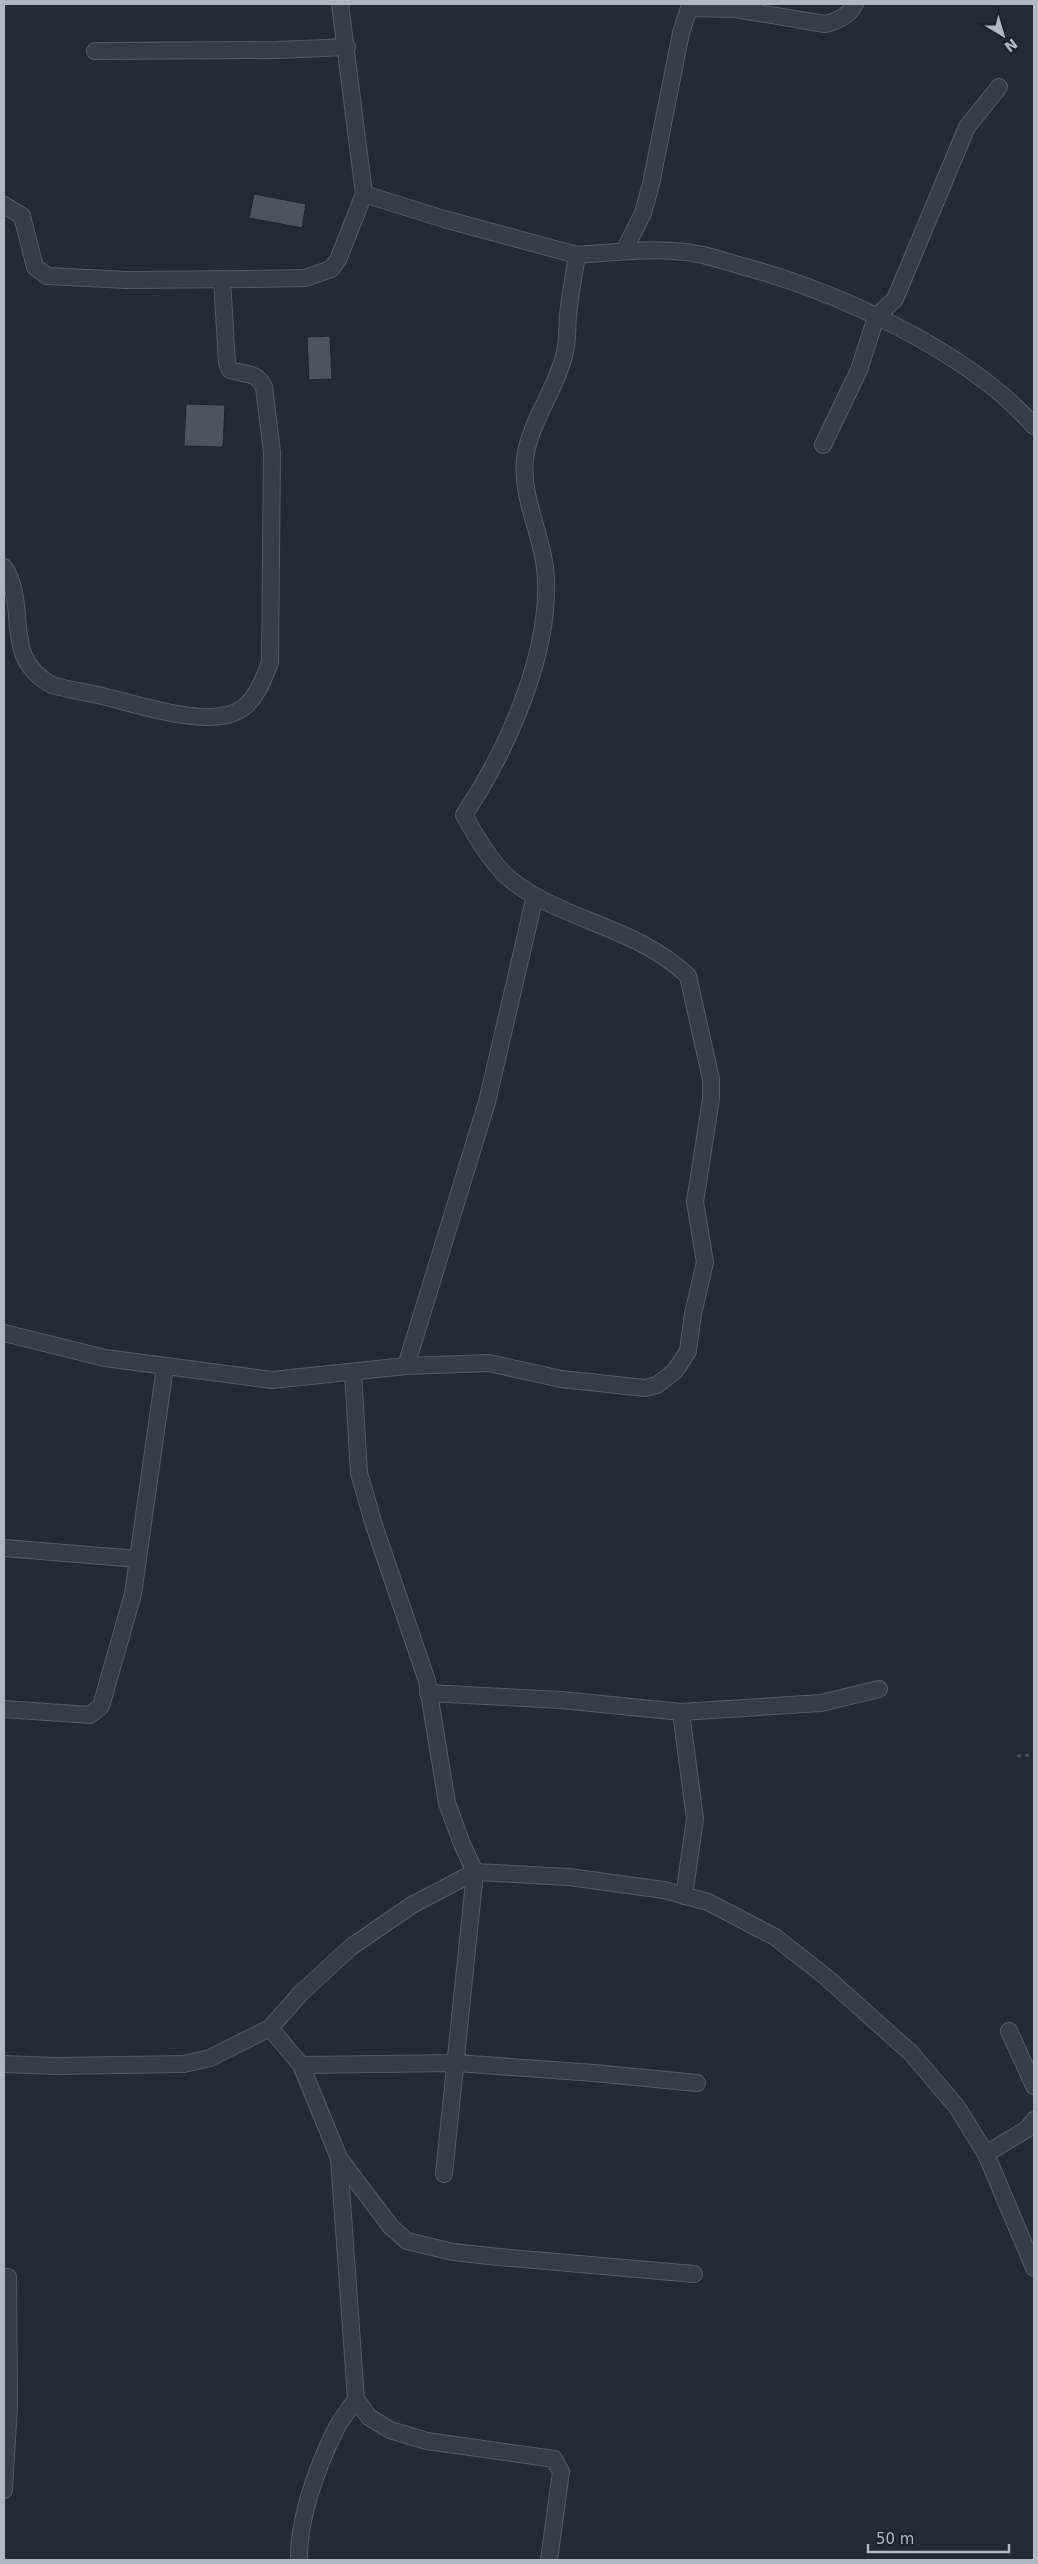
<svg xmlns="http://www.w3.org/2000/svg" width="1038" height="2564" font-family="'DejaVu Sans',sans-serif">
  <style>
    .building { fill: #4a5561; stroke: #1d242d }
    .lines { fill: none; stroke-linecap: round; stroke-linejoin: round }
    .minor-casing { stroke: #535b64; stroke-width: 18 }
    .path { stroke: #435456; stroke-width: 3; stroke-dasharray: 4 4; stroke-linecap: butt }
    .minor { stroke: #353d46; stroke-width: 16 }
  </style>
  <rect width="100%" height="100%" fill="#222b36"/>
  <g class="building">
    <path d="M254,194L306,204L302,228L249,218Z"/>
    <path d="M330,336L332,379L309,380L307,337Z"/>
    <path d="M186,404L225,405L223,447L184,446Z"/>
  </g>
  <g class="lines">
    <g class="minor-casing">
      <g id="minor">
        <path d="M95,51L277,50L347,47"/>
        <path d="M4,205L22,216L35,267L47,276L127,280L249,279L305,278L331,269L338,260L364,194L340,4"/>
        <path d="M624,251L643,213L651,184L681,33L689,8L735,9L825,24C838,21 849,16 855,4"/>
        <path d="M577,255C613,252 650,248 686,252C705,254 724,261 742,266C838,292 968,351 1034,426"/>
        <path d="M823,445L859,370L876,317L895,299L967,127L999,87"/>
        <path d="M4,567C30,607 0,657 52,685C65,689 79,691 93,694C129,701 210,732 243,708C258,696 263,680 270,662L272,452L264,387C256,371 245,375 230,370L227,363L222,279"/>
        <path d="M4,1333L105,1358L272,1380L406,1366L489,1363L561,1379L645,1388L657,1385L675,1371L688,1351L693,1314L705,1262L695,1202L711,1099V1079L688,976C637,927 563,921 511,880C494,867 474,833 464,815C508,749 554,647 545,567C540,530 521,496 525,459C529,424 555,391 564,356C568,343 567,328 568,315C570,295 574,275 577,255L444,219L364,194"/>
        <path d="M406,1366L487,1102L535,896"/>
        <path d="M353,1372L359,1473L374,1525L427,1681L447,1803L462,1844L475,1872L444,2174"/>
        <path d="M4,1548L138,1559"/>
        <path d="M428,1693L561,1700L681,1712L821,1703L879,1689"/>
        <path d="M4,1709L90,1715L101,1706L133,1594L165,1367"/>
        <path d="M681,1712L695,1819L684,1896"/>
        <path d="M270,2028L301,2065L339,2158L356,2399L369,2417L390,2430L427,2441L554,2459L561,2472L549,2560"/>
        <path d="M1009,2031L1034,2086"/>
        <path d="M4,2064L56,2066L184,2064L210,2058L270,2028L301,1993L351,1947L412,1905L475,1872L569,1877L664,1890L708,1902L775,1937L826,1977L911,2053L957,2107L986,2154L1034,2268"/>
        <path d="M301,2065L457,2063L594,2073L697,2083"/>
        <path d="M986,2154L1027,2129L1034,2120"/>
        <path d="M339,2158L391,2227L407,2241L453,2252L499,2257L694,2274"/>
        <path d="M4,2277H8L9,2405L4,2490"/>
        <path d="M299,2560C298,2520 317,2467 335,2431C340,2420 349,2410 356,2399"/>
      </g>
    </g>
    <path class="path" d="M1017,1756L1034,1755"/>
    <use href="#minor" class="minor"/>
  </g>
  <rect width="1038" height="2564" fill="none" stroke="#b0b8c3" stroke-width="10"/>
  <g transform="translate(1003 35) rotate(142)" stroke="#1b222b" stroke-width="4" paint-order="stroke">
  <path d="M0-4L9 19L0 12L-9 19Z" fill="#b0b8c3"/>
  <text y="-8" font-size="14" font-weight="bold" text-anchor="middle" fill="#b0b8c3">N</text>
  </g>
  <path d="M868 2544v8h141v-8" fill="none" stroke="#b0b8c3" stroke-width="2.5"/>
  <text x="876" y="2544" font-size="15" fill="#b0b8c3" stroke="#1b222b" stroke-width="4" paint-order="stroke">50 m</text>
</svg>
